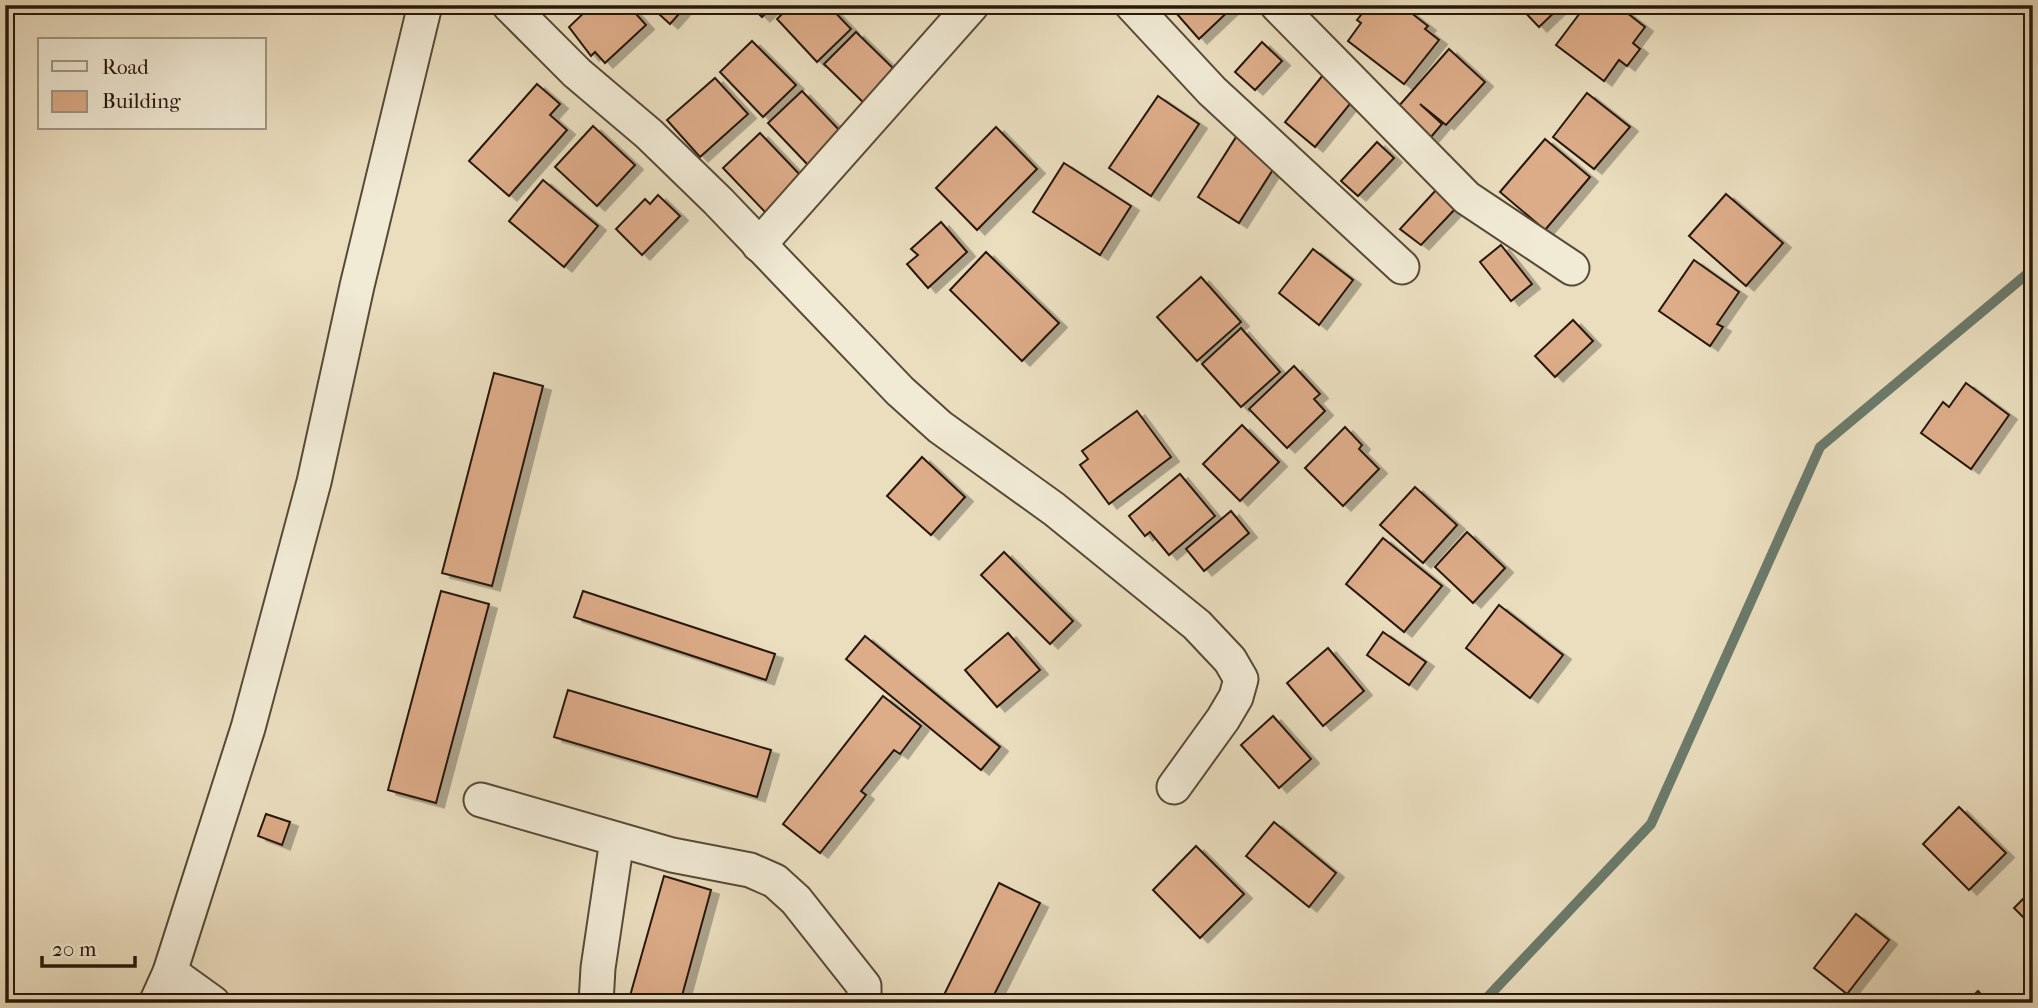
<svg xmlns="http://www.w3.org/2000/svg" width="2038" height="1008" font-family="'IM FELL French Canon',serif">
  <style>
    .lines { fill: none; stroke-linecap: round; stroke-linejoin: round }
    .stream { stroke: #6b7b6c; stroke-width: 10 }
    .building { fill: #ddac89; stroke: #27180b; stroke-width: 2; filter: url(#shadow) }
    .minor-casing { stroke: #584a38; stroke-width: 37 }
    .minor { stroke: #f1ead5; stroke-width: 33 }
  </style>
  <defs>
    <filter id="shadow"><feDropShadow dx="8" dy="4.5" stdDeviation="0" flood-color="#0004"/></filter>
  </defs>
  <rect width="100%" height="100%" fill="#eadebf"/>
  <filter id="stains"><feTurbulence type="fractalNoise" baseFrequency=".00286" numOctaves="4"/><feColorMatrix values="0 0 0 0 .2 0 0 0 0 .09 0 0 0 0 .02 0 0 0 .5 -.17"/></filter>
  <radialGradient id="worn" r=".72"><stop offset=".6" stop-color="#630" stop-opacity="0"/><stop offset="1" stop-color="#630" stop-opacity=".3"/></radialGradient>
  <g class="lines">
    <path class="stream" d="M1482,1003L1651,824L1820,447L2033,269"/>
  </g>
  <g class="building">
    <path d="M592,5H628L646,25L605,63L595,52L591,56L569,27Z"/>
    <path d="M649,5H687L670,24Z"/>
    <path d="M750,5H774L762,17Z"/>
    <path d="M791,5H828L851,29L817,62L777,19Z"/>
    <path d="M1169,5H1235L1199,39Z"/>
    <path d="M1369,5H1401L1428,26L1425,29L1439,40L1404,84L1348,41L1361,23L1357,20Z"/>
    <path d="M1518,5H1562L1539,27Z"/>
    <path d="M1586,5H1617L1645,27L1633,43L1640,49L1627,66L1619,60L1604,81L1556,45Z"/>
    <path d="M856,32L900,75L868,107L824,64Z"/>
    <path d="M752,41L796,85L763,117L720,72Z"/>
    <path d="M1262,42L1282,61L1255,90L1235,72Z"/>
    <path d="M1449,49L1485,82L1446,125L1420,104L1442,124L1431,137L1398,107Z"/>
    <path d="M1323,75L1354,99L1315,147L1285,122Z"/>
    <path d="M715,78L748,114L700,157L667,120Z"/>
    <path d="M537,84L560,104L550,115L567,130L509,196L469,161Z"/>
    <path d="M802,91L842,133L808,165L768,123Z"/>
    <path d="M1587,93L1630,127L1594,169L1553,137Z"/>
    <path d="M1158,96L1199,124L1151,196L1109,168Z"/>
    <path d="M593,126L635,165L597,206L555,167Z"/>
    <path d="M996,127L1037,169L977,230L936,188Z"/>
    <path d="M760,133L803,178L766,213L723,168Z"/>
    <path d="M1238,134L1279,160L1239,223L1198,197Z"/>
    <path d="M1545,139L1590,177L1545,230L1500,192Z"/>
    <path d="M1377,142L1394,158L1358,196L1341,181Z"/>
    <path d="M1064,163L1131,206L1100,255L1033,212Z"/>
    <path d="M543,180L598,226L564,267L509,221Z"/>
    <path d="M1437,189L1457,207L1421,245L1400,229Z"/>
    <path d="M1726,194L1783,243L1746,286L1689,236Z"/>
    <path d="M658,195L680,216L642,255L616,229L645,199L650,204Z"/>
    <path d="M941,222L967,252L928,288L907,264L918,255L911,249Z"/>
    <path d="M1501,245L1532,284L1511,301L1480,262Z"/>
    <path d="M1313,249L1353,280L1319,325L1279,293Z"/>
    <path d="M986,252L1059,323L1022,361L950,290Z"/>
    <path d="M1694,260L1739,292L1717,324L1723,327L1710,346L1659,311Z"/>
    <path d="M1201,277L1241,322L1197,361L1157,317Z"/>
    <path d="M1573,320L1593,341L1555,377L1535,356Z"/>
    <path d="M1241,328L1280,372L1241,407L1202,364Z"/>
    <path d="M1294,366L1320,394L1314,399L1325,411L1287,448L1249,409Z"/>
    <path d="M494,373L543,386L492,586L442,573Z"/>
    <path d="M1966,383L2009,415L1971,469L1921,433L1943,402L1949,407Z"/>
    <path d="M1137,411L1171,457L1109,504L1080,465L1088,459L1082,451Z"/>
    <path d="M1242,425L1279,462L1240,501L1203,464Z"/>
    <path d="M1345,427L1362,445L1359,449L1379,469L1343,506L1305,468Z"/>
    <path d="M922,457L965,497L931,535L887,496Z"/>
    <path d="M1180,474L1215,516L1169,555L1150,532L1145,536L1129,516Z"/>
    <path d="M1415,487L1457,525L1423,563L1380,525Z"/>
    <path d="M1231,511L1249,533L1204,571L1186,549Z"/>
    <path d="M1467,532L1505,568L1473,603L1435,567Z"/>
    <path d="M1383,538L1442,586L1404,632L1346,584Z"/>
    <path d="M1004,552L1073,621L1050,644L981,575Z"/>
    <path d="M441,591L489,604L436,803L388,790Z"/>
    <path d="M583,591L775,654L766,680L574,617Z"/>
    <path d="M1499,605L1563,655L1530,698L1466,648Z"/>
    <path d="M1383,632L1426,662L1409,685L1367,655Z"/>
    <path d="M1008,633L1040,670L997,707L965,670Z"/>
    <path d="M865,636L1000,747L981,770L846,659Z"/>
    <path d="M1328,648L1364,691L1323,726L1287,683Z"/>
    <path d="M568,690L771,750L757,797L554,737Z"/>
    <path d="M883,696L921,726L900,754L894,750L861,791L866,795L820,853L783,824Z"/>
    <path d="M1273,716L1311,759L1279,788L1241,745Z"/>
    <path d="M1959,807L2006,853L1969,890L1923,844Z"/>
    <path d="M266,814L290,822L282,845L258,836Z"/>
    <path d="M1274,822L1336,873L1309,907L1246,856Z"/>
    <path d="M1196,846L1244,894L1200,938L1153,890Z"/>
    <path d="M664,876L711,890L680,1003H628Z"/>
    <path d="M999,883L1040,903L990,1003H940Z"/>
    <path d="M2033,889V927L2014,908Z"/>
    <path d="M1856,914L1889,940L1847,994L1814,968Z"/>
    <path d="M1978,991L1989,1003H1966Z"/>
  </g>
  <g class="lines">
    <g class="minor-casing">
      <g id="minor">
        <path d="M509,5L577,73L649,134L718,201L900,391L940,427L1054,509L1197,625L1230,660L1241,679L1236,697L1223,719L1174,787"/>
        <path d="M1132,5L1212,91L1402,267"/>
        <path d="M1277,5L1467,198L1572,268"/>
        <path d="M759,245L972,5"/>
        <path d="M481,800L672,855L750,870L775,881L796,900L864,986V1003"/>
        <path d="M170,972L213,1003"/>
        <path d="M156,1003L170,972L248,728L314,482L357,286L425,5"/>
        <path d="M596,1003L598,968L617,840"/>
      </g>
    </g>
    <use href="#minor" class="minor"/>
  </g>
  <rect width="2038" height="1008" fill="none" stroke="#eadebf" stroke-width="28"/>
  <rect x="7" y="7" width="2024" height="994" fill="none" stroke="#27180b" stroke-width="3.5"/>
  <rect x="14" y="14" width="2010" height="980" fill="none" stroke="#27180b" stroke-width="2"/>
  <rect x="38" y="38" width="228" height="91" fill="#f1ead5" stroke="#a09684" stroke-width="2"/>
  <rect x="52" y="61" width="35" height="10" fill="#f1ead5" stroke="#a09684" stroke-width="2"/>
  <text x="102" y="74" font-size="21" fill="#27180b">Road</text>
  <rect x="52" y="91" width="35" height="21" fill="#ddac89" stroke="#a09684" stroke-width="2"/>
  <text x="102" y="108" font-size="21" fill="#27180b">Building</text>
  <path d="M42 956v10h93v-10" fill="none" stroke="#27180b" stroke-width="3.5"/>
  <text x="52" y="956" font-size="21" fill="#27180b" stroke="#f1ead5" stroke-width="5" paint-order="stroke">20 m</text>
  <rect width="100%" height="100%" filter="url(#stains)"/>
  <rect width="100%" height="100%" fill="url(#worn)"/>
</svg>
